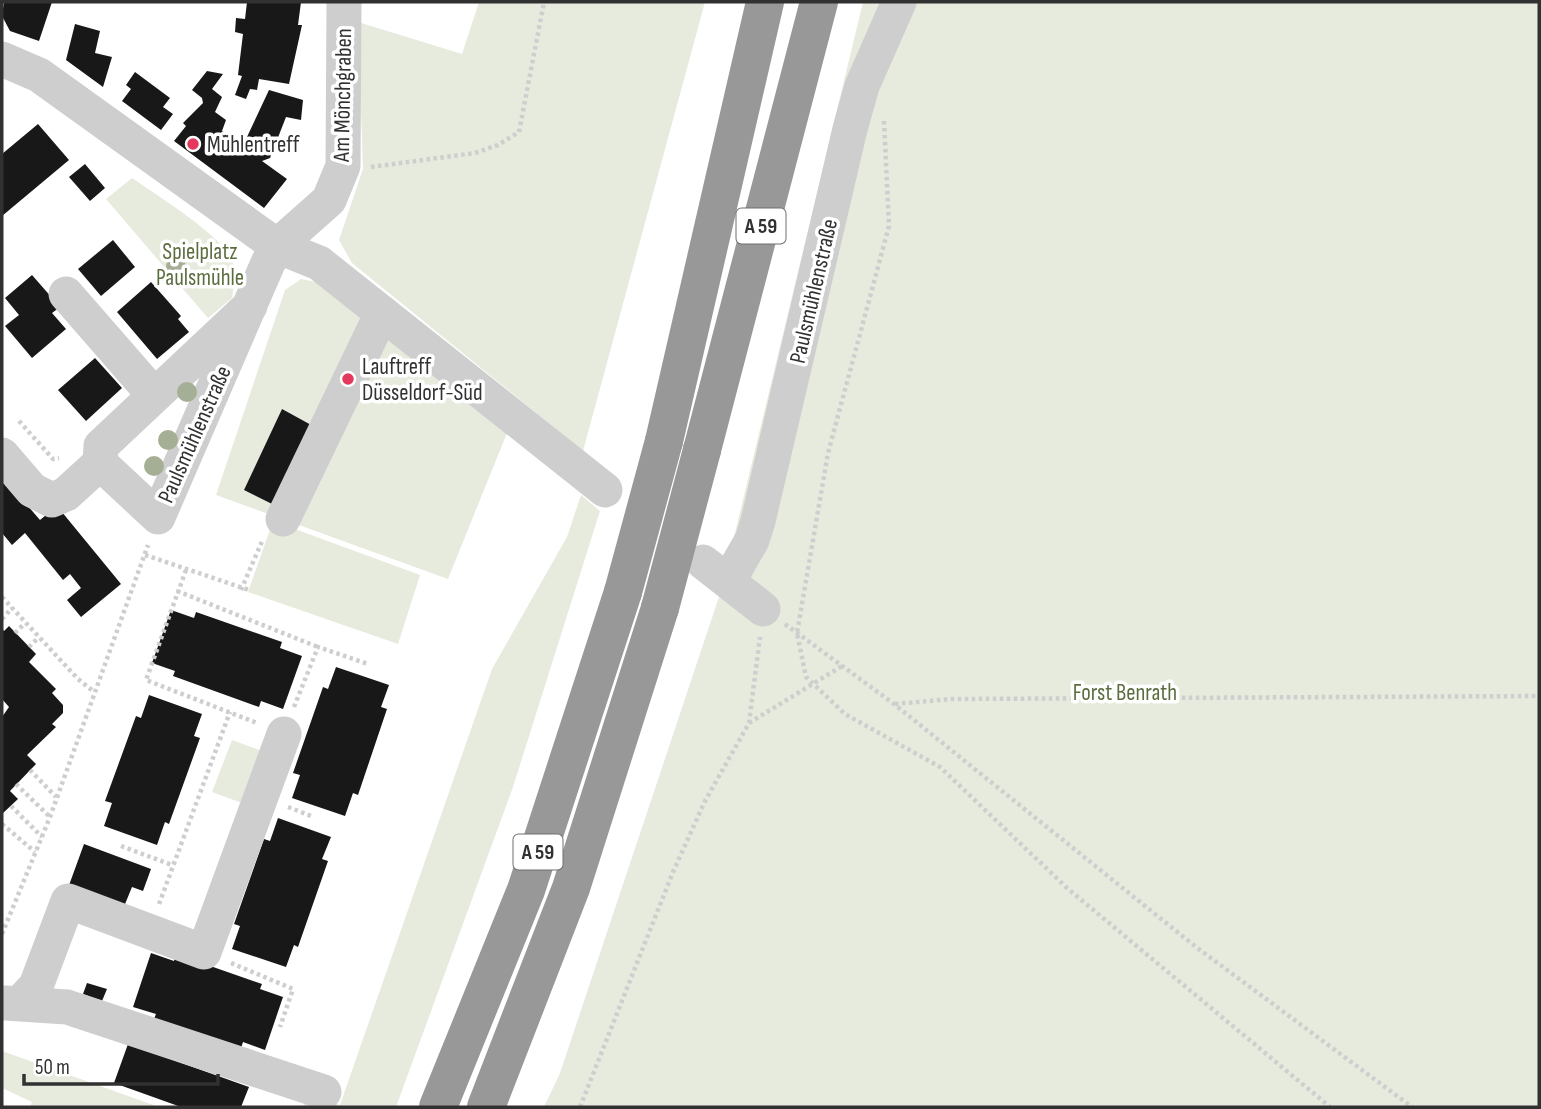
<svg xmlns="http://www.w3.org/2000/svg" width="1541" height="1109" font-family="'Sofia Sans Condensed',sans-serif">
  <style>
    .green { fill: #e6ebdd }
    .building { fill: #181818 }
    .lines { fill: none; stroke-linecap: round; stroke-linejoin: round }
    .path { stroke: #cecece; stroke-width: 4.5; stroke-dasharray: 3.5 3.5; stroke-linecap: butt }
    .minor { stroke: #cecece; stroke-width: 35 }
    .highway { stroke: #989898; stroke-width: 38 }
    .highway-bridge { stroke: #989898; stroke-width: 38 }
    .tree { fill: #a5af95 }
    .poi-dot { fill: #e3395e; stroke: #fff; stroke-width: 2.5 }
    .labels { text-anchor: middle; stroke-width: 7; stroke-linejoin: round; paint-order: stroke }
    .shield { fill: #fff; stroke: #6f6f6f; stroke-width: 2 }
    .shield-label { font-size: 21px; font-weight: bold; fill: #313131 }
    .street-label { font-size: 23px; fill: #313131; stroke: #fff }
    .poi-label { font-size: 23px; fill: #313131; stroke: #fff; text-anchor: start }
    .park-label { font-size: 23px; fill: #5b6d3f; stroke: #fff }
  </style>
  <rect width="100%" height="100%" fill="#fff"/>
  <g class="green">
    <path d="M479,2H705L583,451L352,263L339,240L363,169L358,22L462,54Z"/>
    <path d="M863,2H1539V1107H544L560,1073L721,591Z"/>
    <path d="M132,178C155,194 224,237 232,260C236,272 234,285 232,298L208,318L106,199Z"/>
    <path d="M301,279L321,283L507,433L448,579L216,495L285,290Z"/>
    <path d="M581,495L600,511L513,787L396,1107H303L307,1095L340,1105L492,669L567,537Z"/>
    <path d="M273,521L420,575L398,644L248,592Z"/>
    <path d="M232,740L262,751L242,803L212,792Z"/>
    <path d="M2,1051L159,1107H30L32,1102L2,1088Z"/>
  </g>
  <g class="building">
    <path d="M4,2H52L39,41L10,31L2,16Z"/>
    <path d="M247,2H301L298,25H302L289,84L259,79L257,90L250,89L246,99L235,95L242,76L238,75L243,34L235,32L236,18L245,19Z"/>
    <path d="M75,24L100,31L95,53L112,57L103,87L66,60Z"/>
    <path d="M207,71L223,74L212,89L222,97L215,112L226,120L222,131L247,144L244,148L248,151L251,145L247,137L269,90L303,100L301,120L286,117L270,158L262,161L287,179L264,208L174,141L186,126L183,123L203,103L202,98L192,90Z"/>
    <path d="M135,72L170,98L163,107L173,114L161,130L122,101L131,89L126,85Z"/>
    <path d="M38,124L69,160L2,216V154Z"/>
    <path d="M85,164L105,188L90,201L69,177Z"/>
    <path d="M113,240L135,267L101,296L78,269Z"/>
    <path d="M32,275L60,307L52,313L66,329L32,358L5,326L19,315L5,298Z"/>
    <path d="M151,282L181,316L178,319L189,332L157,359L117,312Z"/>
    <path d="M95,358L122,388L86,421L58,390Z"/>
    <path d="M282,409L313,426L276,506L244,490Z"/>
    <path d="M2,476L40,520L57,506L121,584L81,617L67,600L81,588L70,574L63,580L25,533L12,545L2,533Z"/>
    <path d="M171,610L194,618L196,612L282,642L280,648L302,656L283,709L261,701L259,707L173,676L175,671L152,663Z"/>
    <path d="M9,626L36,654L29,662L56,689L52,693L63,705V713L52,724L56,727L27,755L36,764L10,791L18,799L2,814V717L9,707L2,699V629L4,631Z"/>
    <path d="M336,667L389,685L381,707L387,709L358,795L353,793L345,816L292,798L300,775L293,773L323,687L328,689Z"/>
    <path d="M149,695L202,714L194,736L200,738L169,824L165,822L157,845L104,826L112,803L105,801L136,716L141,718Z"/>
    <path d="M278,818L331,837L322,859L328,861L298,947L294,945L286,967L232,949L240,926L234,924L264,839L270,841Z"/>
    <path d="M84,844L151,869L143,891L132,887L123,909L68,888Z"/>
    <path d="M151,953L174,961L176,954L262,984L260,989L283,997L265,1050L243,1042L241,1048L154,1019L156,1014L133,1007Z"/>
    <path d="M87,983L107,989L102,1001L83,994Z"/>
    <path d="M128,1044L249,1087L241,1107H181L114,1083Z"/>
  </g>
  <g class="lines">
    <g class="path">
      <path d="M884,121L889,226L828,453L797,633L806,677L845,714L940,767L1067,888L1330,1107"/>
      <path d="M371,167L475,153L498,145L519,132L544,2"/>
      <path d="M19,421L53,459L59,458"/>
      <path d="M145,555L249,590"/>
      <path d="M186,570L146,680L257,723"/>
      <path d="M241,590L263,539"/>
      <path d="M177,591L318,647"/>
      <path d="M2,597L78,679L93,691"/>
      <path d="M2,619L12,608"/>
      <path d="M785,624L894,704L1196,947L1412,1107"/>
      <path d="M15,633L25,623"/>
      <path d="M29,647L39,637"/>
      <path d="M895,704L951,699L1539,696"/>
      <path d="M294,707L318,647L368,664"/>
      <path d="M749,723L842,666"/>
      <path d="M30,770L56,797"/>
      <path d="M16,784L50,817"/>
      <path d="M11,806L42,837"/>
      <path d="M288,807L314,817"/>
      <path d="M2,824L35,852"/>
      <path d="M121,846L172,865"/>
      <path d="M159,904L230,712"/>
      <path d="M2,934L50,817L148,545"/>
      <path d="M231,963L293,989L280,1027"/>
      <path d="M580,1107L673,872L705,801L749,723L760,637"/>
    </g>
    <g class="minor">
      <path d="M2,59L39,75L277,246L319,263L605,490"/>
      <path d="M66,294L154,395"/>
      <path d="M250,306L101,446L100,463L158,517L268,263L277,246L329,200L343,166L344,2"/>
      <path d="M2,455L32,490L52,500L66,494L100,463"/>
      <path d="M283,519L382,313"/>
      <path d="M703,562L763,609"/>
      <path d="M729,580L752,540L758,521L850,129L862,86L899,2"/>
      <path d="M5,1003L67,1007L324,1092"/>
      <path d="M20,1003L36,986L68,901L204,952L284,734"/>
    </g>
    <g class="highway">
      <path d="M664,441L765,2"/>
      <path d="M702,450L819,2"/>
      <path d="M438,1107L526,890L623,592"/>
      <path d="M486,1107L571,888L660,608"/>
    </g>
    <g class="highway-bridge">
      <path d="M623,592L664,441"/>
      <path d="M660,608L702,450"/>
    </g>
  </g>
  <g class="tree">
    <circle cx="176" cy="266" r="10"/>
    <circle cx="187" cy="392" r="10"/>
    <circle cx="168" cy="440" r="10"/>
    <circle cx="154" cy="466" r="10"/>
  </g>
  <g class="poi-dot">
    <circle cx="193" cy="144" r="7"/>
    <circle cx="348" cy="379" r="7"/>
  </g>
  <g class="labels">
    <g class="shield">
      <rect x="736.5" y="208.5" width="49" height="35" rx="5"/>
      <rect x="513.5" y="834.5" width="49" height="35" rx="5"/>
    </g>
    <g class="shield-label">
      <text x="761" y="233">A 59</text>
      <text x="538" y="859">A 59</text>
    </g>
    <g class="street-label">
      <text transform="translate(342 95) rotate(-89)" y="8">Am Mönchgraben</text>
      <text transform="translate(813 291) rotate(-77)" y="8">Paulsmühlenstraße</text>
      <text transform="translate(194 434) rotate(-66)" y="8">Paulsmühlenstraße</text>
    </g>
    <g class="poi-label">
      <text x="207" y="152">Mühlentreff</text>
      <text x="362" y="374">Lauftreff<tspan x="362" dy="26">Düsseldorf-Süd</tspan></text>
    </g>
    <g class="park-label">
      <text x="200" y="259">Spielplatz<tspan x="200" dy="26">Paulsmühle</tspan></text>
      <text x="1125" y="700">Forst Benrath</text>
    </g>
  </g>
  <rect width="1541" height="1109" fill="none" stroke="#313131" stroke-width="7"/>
  <path d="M24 1074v10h194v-10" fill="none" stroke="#313131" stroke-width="3.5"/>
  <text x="35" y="1074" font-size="21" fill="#313131" stroke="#ffffff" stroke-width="5" paint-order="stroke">50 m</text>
</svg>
